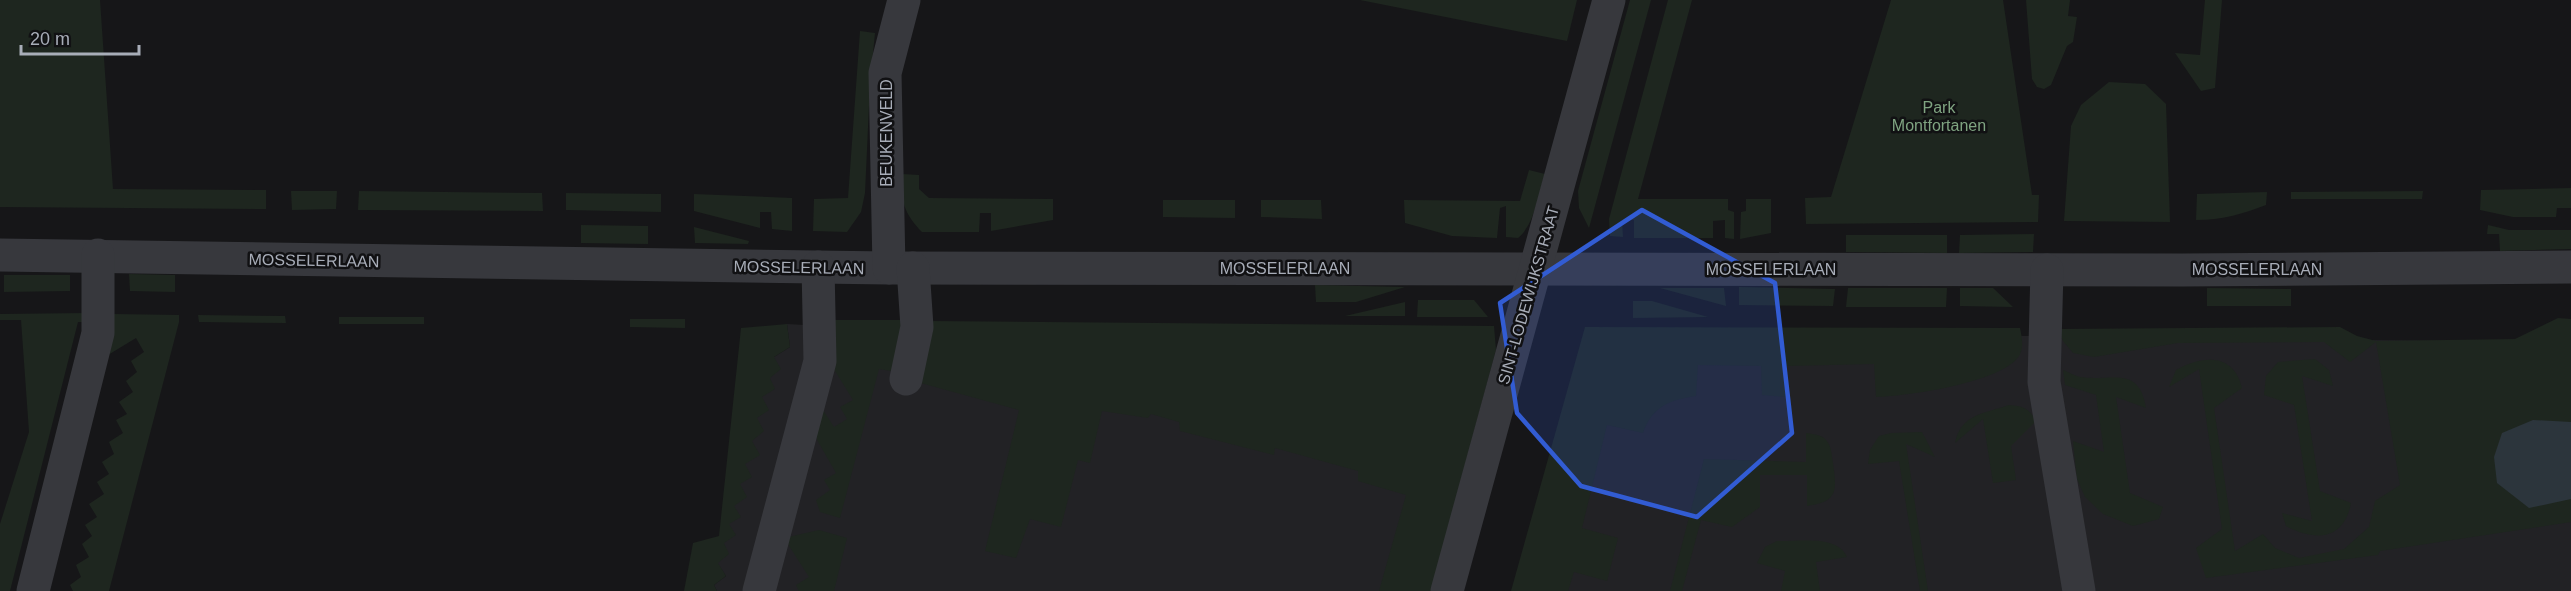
<svg xmlns="http://www.w3.org/2000/svg" width="2571" height="591" font-family="Arial,sans-serif">
  <style>
    .built { fill: #222225 }
    .green { fill: #1e261f }
    .water { fill: #2c353c }
    .lines { fill: none; stroke-linecap: round; stroke-linejoin: round }
    .minor { stroke: #37383d; stroke-width: 33 }
    .marked { fill: #325cd3; fill-opacity: 0.2; stroke: #325cd3; stroke-width: 4.5; stroke-linejoin: round }
    .labels { text-anchor: middle; stroke-width: 5; stroke-linejoin: round; paint-order: stroke }
    .park-label { font-size: 16px; fill: #7fa381; stroke: #111113 }
    .street-label { font-size: 16px; fill: #a8adb8; stroke: #111113 }
  </style>
  <rect width="100%" height="100%" fill="#161618"/>
  <g class="built">
    <path d="M787,324L821,326L1483,333L1417,591H717L714,585L726,576L717,563L762,397L774,357L790,347Z"/>
    <path d="M2046,336L2538,342L2571,339V591H1538L1604,337Z"/>
  </g>
  <g class="green">
    <path d="M0,0H100L113,189L266,190V209L0,207Z"/>
    <path d="M1360,0H1577L1567,41Z"/>
    <path d="M1630,0H1651L1589,228L1579,208L1578,191Z"/>
    <path d="M1668,0H1692L1638,199H1728V210L1734,212V239L1725,238V220L1713,221V238H1634V220H1622L1623,237L1610,236L1609,219Z"/>
    <path d="M1891,0H2003L2032,195H2039L2038,222L1806,224L1805,198L1831,197Z"/>
    <path d="M2026,0H2070L2068,16L2077,17L2073,42L2067,46L2051,85L2044,89L2037,87L2032,79Z"/>
    <path d="M2205,0H2222L2215,88L2201,91L2175,53L2200,55Z"/>
    <path d="M860,31L875,33L870,84L865,193L861,212L847,232L813,231L814,199L848,198Z"/>
    <path d="M2109,82L2145,84L2166,104L2170,222L2064,221L2071,126L2081,105Z"/>
    <path d="M1529,170L1545,174C1538,194 1535,224 1518,238L1506,237V206L1500,208L1497,238L1452,236L1405,223L1404,200L1520,201Z"/>
    <path d="M902,174L919,175V189L929,198L1053,199V220L991,231V213H980L979,232H922C903,212 901,201 902,174Z"/>
    <path d="M2571,188V208H2557L2556,217H2513L2480,210L2481,190Z"/>
    <path d="M291,191H337L336,209L292,210Z"/>
    <path d="M359,191L542,193L543,211L358,210Z"/>
    <path d="M2423,191L2422,199H2291V192Z"/>
    <path d="M2267,192L2266,205C2242,214 2222,220 2196,220L2197,194Z"/>
    <path d="M566,193L661,194V212L566,210Z"/>
    <path d="M694,194L792,198V231L772,229L771,212H760V228L694,211Z"/>
    <path d="M1746,199H1771V233L1740,239L1741,212L1746,211Z"/>
    <path d="M1163,200H1235V218L1163,217Z"/>
    <path d="M1261,200H1321L1322,219L1261,217Z"/>
    <path d="M581,225L648,226V244L581,243Z"/>
    <path d="M2488,225L2509,230H2571V249L2500,251L2499,234H2487Z"/>
    <path d="M694,227L749,241L748,244L695,243Z"/>
    <path d="M2034,234L2033,252L1959,253L1960,235Z"/>
    <path d="M1846,235H1947V253L1846,252Z"/>
    <path d="M129,274L175,275V292L130,291Z"/>
    <path d="M4,275H70V291L4,292Z"/>
    <path d="M1315,285L1405,287L1356,302H1316Z"/>
    <path d="M1739,287L1835,289L1833,306L1739,305Z"/>
    <path d="M1660,288H1724L1726,306Z"/>
    <path d="M1848,288H1947L1946,307H1846Z"/>
    <path d="M1960,288H1993L2013,307L1960,306Z"/>
    <path d="M2207,288L2291,289V306H2207Z"/>
    <path d="M1418,300H1474L1488,317H1417Z"/>
    <path d="M1633,301H1652L1708,317L1633,318Z"/>
    <path d="M1405,302V316H1345Z"/>
    <path d="M88,313V322H78L10,591H0V524L29,432L21,320H0V314Z"/>
    <path d="M114,314L179,315V322L109,591H73L70,585L81,577L76,565L89,557L82,544L92,536L85,525L97,517L89,504L104,494L97,482L109,474L102,462L114,454L109,442L123,433L116,420L127,414L119,402L133,392L126,381L137,372L131,361L144,352L136,338L108,355Z"/>
    <path d="M198,315L285,316L286,323L199,322Z"/>
    <rect x="339" y="317" width="85" height="7"/>
    <path d="M2558,318L2571,319V522L2380,551L2378,555L2206,578L2196,548L2222,529L2199,369L2169,387L2176,370C2203,355 2234,353 2242,388L2214,408L2235,551L2263,534L2275,548L2299,558L2344,549L2369,527L2375,501L2400,485L2376,342L2350,362L2324,342L2178,343L2094,357L2073,353L2063,341L2058,329L2340,327L2357,336L2376,341L2515,339Z"/>
    <path d="M630,319H685V328L630,327Z"/>
    <path d="M834,320H906L897,372L879,369L840,518L820,512L816,500L830,490L824,480L836,473L812,431L821,407L834,427L847,419L840,407L853,400L832,366Z"/>
    <path d="M928,321L1494,326L1496,350L1431,591H1379L1406,495L1358,481V471L1275,448L1274,455L1180,431L1179,422L1151,414L1148,418L1102,411L1090,463L1078,460L1061,527L1030,519L1016,558L985,551L1019,410L917,382Z"/>
    <path d="M787,324L790,347L774,357L781,369L770,378L775,389L762,397L769,410L757,418L764,431L752,441L760,455L745,464L752,477L740,484L747,497L734,506L741,517L729,524L736,535L724,543L729,554L718,563L726,576L714,585L717,591H684L693,543L719,536L741,328Z"/>
    <path d="M1585,327L2020,328C2022,337 2024,348 2019,356C2001,383 1907,396 1876,397L1874,364L1786,366L1787,397L1762,395L1761,366L1698,365L1696,396C1669,400 1652,407 1643,433L1607,425L1582,528L1618,538L1607,581L1574,572L1568,591H1511Z"/>
    <path d="M2315,359L2329,370L2333,386L2302,376L2320,491L2351,503C2344,540 2316,542 2286,526L2282,513L2312,521L2294,405L2264,395L2266,376L2278,362Z"/>
    <path d="M2063,370C2068,372 2075,376 2080,377C2111,382 2139,364 2146,408L2116,397L2130,493L2163,507L2159,519L2133,526L2103,514L2085,497L2077,479L2073,441L2104,452L2096,395L2065,385Z"/>
    <path d="M2009,405C2023,406 2029,408 2036,421L2011,446L2016,480L1993,483L1983,419L1955,443C1961,414 1983,414 2009,405Z"/>
    <path d="M1922,432L1935,457L1906,444L1928,591H1920L1899,461L1868,464L1870,450L1879,436L1891,433Z"/>
    <path d="M1806,433C1811,434 1819,434 1824,438C1832,445 1831,453 1833,463C1837,491 1838,502 1807,506V475H1760V507L1732,527L1701,520L1682,591H1670L1704,459L1806,462Z"/>
    <path d="M819,530L847,538L834,591H799L796,585L809,577L784,538Z"/>
    <path d="M1777,541C1799,542 1837,534 1847,557L1816,562L1820,591H1781L1785,571L1757,563L1765,547Z"/>
  </g>
  <path class="water" d="M2533,420L2571,422V499L2529,508L2497,483L2494,457L2502,433Z"/>
  <g class="lines">
    <g class="minor">
      <path d="M0,255L889,268L2183,270L2571,267"/>
      <path d="M889,268L885,73L904,0"/>
      <path d="M2047,270L2044,382L2079,591"/>
      <path d="M906,379L917,327L913,268"/>
      <path d="M33,591L98,333V255"/>
      <path d="M759,591L820,361L818,267"/>
      <path d="M1447,591L1609,0"/>
    </g>
  </g>
  <path class="marked" d="M1642,210L1775,283L1792,433L1697,517L1581,486L1517,413L1500,303Z"/>
  <g class="labels">
    <g class="park-label">
      <text x="1939" y="113">Park<tspan x="1939" dy="18">Montfortanen</tspan></text>
    </g>
    <g class="street-label">
      <text transform="translate(886 133) rotate(-90)" y="6">BEUKENVELD</text>
      <text transform="translate(314 260) rotate(1)" y="6">MOSSELERLAAN</text>
      <text transform="translate(799 267) rotate(1)" y="6">MOSSELERLAAN</text>
      <text x="1285" y="274">MOSSELERLAAN</text>
      <text x="1771" y="275">MOSSELERLAAN</text>
      <text x="2257" y="275">MOSSELERLAAN</text>
      <text transform="translate(1528 295) rotate(-74)" y="6">SINT-LODEWIJKSTRAAT</text>
    </g>
  </g>
  <path d="M21 45v9h118v-9" fill="none" stroke="#a8adb8" stroke-width="3"/>
  <text x="30" y="45" font-size="18" fill="#a8adb8" stroke="#111113" stroke-width="4.5" paint-order="stroke">20 m</text>
</svg>
